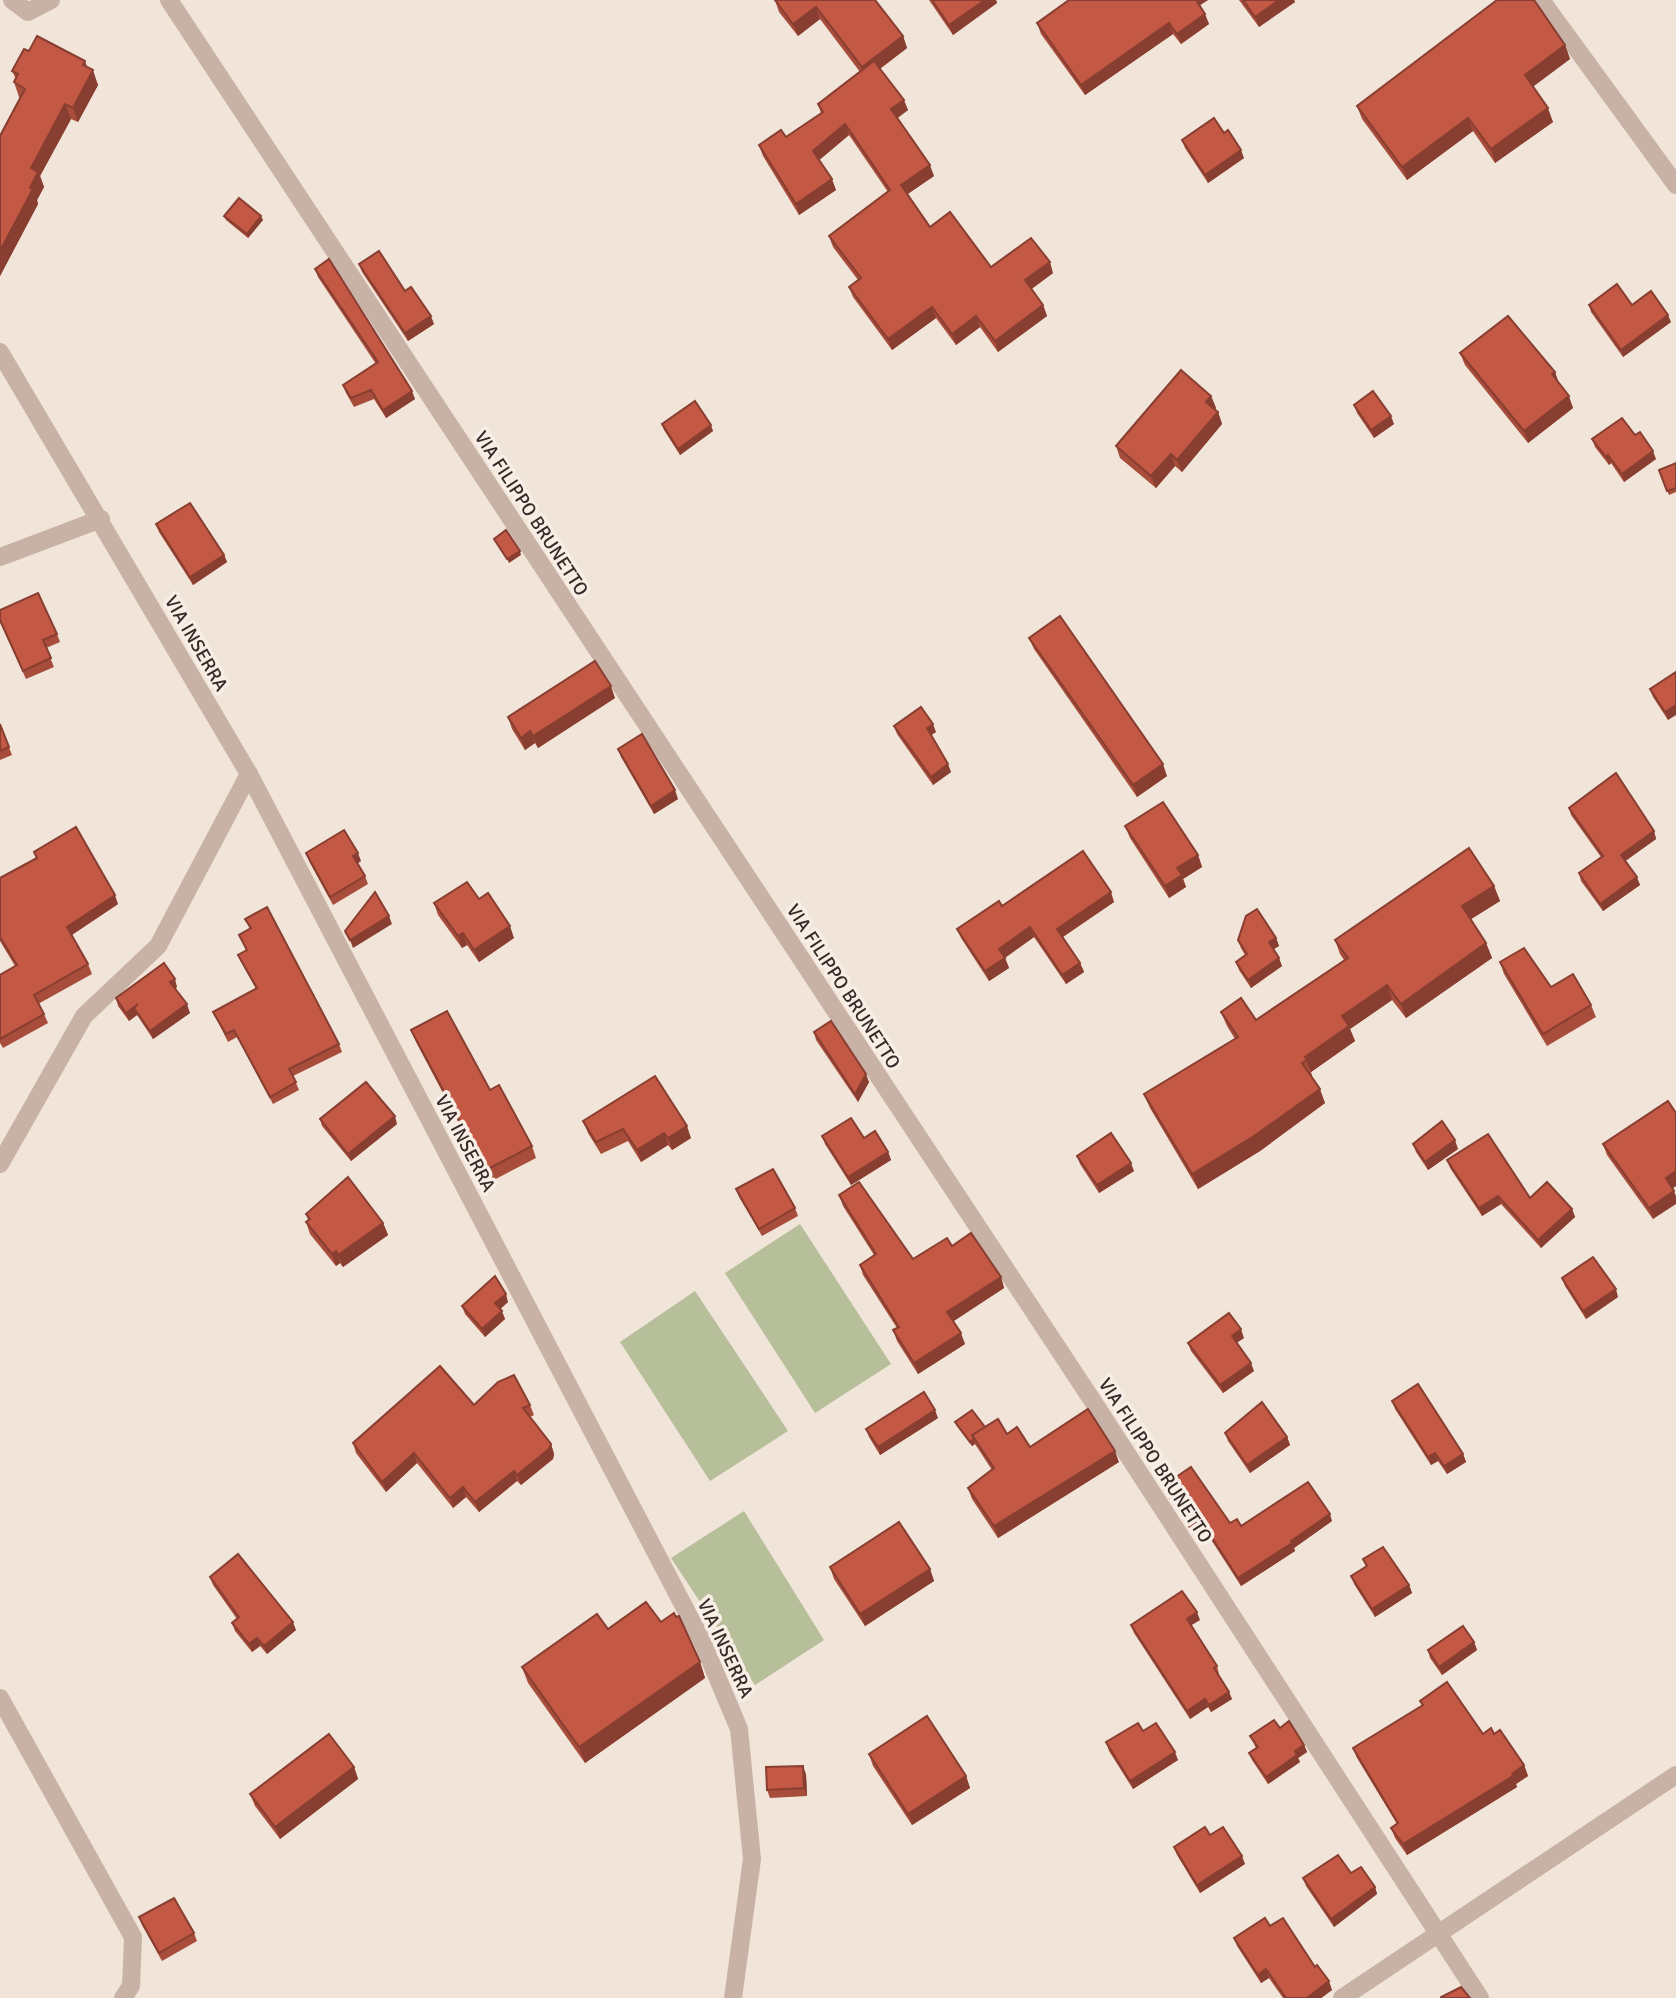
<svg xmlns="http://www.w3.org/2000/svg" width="1676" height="1998" font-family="Signika,sans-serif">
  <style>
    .green { fill: #b6bf9a }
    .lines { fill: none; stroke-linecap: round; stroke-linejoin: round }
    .minor { stroke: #c8b2a6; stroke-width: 18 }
    .wall { fill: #a84c3b }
    .shaded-wall { fill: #883e30 }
    .building { fill: #c35845; stroke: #883e30; stroke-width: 2 }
    .labels { text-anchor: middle; stroke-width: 7; stroke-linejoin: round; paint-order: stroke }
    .street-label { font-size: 19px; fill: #342a27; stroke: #f9eee5 }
  </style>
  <rect width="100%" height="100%" fill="#f1e4d9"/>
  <g class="green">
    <path d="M800,1224L891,1364L815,1413L725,1273Z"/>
    <path d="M695,1291L788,1431L710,1481L620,1342Z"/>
    <path d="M744,1511L824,1640L755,1685L671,1558Z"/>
  </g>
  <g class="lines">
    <g class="minor">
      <path d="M12,0L28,12L51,0"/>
      <path d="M169,0L1094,1403L1480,1998"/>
      <path d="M1541,0L1676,185"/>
      <path d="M0,352L249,774L702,1641L739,1729L752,1859L733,1998"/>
      <path d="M0,557L101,519"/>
      <path d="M0,1164L84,1016L158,946L249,774"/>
      <path d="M0,1698L133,1937L131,1986L123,1998"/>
      <path d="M1342,1998L1676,1775"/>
    </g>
  </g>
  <g class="wall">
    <path d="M775,0H875L903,36L907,48L880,69L908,110L897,118L934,176L907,194L930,227L991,267L1053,273L1031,289L1043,305L1047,316L998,352L980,327L956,345L936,318L892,350L853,297L849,287L858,280L833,247L829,236L888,192L849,135L819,160L836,190L799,215L763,156L759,145L786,137L821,113L818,104L860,72L820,19L798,36L779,12Z"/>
    <path d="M929,0H996L997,3L953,35Z"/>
    <path d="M1208,0L1200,5L1209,24L1181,44L1173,34L1085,95L1041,34L1037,23Z"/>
    <path d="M1239,0H1294L1295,2L1259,27Z"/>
    <path d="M1565,45L1570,59L1533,86L1553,122L1495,163L1473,131L1407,180L1362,119L1357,106Z"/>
    <path d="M29,51L87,67L98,85L78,122L71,119L40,176L44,187L37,200L38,204L0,276L20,98L19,97L14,82L16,79L12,71Z"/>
    <path d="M1182,140L1244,158L1208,183L1185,148Z"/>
    <path d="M224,216L263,220L248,238L226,220Z"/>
    <path d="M359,264L434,324L408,341L362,272Z"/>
    <path d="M315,269L415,399L386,418L374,399L354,407L346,393L343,385L376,364L318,277Z"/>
    <path d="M1589,305H1632L1671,322L1623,357L1591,312Z"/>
    <path d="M1460,353L1555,372L1559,384L1573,408L1528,443L1465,365Z"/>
    <path d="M1211,396L1216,408L1215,409L1218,412L1222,424L1182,472L1175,466L1156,488L1120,458L1116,446Z"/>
    <path d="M1354,405L1394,424L1374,438L1357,413Z"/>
    <path d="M662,424L713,431L680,455L664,430Z"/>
    <path d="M1635,435L1656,459L1624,482L1611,463L1609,465L1595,447L1592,439Z"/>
    <path d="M1676,463V492L1669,495L1659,470Z"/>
    <path d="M156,524L224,555L227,562L193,585L159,532Z"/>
    <path d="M0,610L57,634L60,642L46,648L54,667L26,679L0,622Z"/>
    <path d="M1029,638L1167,776L1137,797L1034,649Z"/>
    <path d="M1676,672L1668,720L1653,697L1650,689Z"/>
    <path d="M615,698L538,748L535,743L525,750L512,729L508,717Z"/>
    <path d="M0,724L12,755L0,760Z"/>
    <path d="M894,726L936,732L931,735L951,772L933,785L897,734Z"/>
    <path d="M618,749L678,799L654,814L621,757Z"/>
    <path d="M1569,808L1654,831L1656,839L1625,861L1640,885L1603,911L1581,881L1579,873L1601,857L1571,815Z"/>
    <path d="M1125,826L1198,855L1202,867L1183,879L1186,887L1169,898L1130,838Z"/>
    <path d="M34,852L118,904L72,935L88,964L92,974L38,1004L44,1014L48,1023L3,1048L0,1043V975L15,966L0,941V878L36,858Z"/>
    <path d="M306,853L361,861L358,863L365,876L368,884L333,905L309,861Z"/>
    <path d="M1494,886L1500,901L1471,919L1486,943L1492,958L1406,1018L1392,1000L1350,1029L1355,1041L1311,1072L1312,1075L1311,1076L1325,1103L1260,1151L1198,1189L1150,1108L1144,1094L1235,1039L1227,1026L1221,1012L1256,1020L1344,960L1340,954L1335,940Z"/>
    <path d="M479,899L514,938L479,962L467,945L462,948L438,915L434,903Z"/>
    <path d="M1114,902L1063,937L1080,963L1084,972L1066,984L1034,937L1005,958L1009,968L989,981L961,938L957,929L1002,906Z"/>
    <path d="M245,919L339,1044L342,1052L293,1076L299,1090L273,1104L237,1037L228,1042L213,1012L256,989L241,962L238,955L246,950L239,935L250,929Z"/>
    <path d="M1276,938L1279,946L1274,949L1282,966L1251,988L1239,970L1236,962L1245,955L1241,948L1238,940Z"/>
    <path d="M1500,962L1551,987L1591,1005L1596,1017L1547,1046L1504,974Z"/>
    <path d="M177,987L175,989L190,1013L153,1039L137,1015L129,1021L118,1006L116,998Z"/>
    <path d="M411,1030L490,1090L532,1146L536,1158L490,1182L416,1042Z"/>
    <path d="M814,1032L869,1082L858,1102L816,1040Z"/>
    <path d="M1676,1113V1186L1672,1188L1653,1219L1607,1155L1603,1144Z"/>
    <path d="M320,1119L397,1124L351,1161L322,1126Z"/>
    <path d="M583,1121L691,1138L672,1150L668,1145L641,1162L628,1141L601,1154L588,1133Z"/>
    <path d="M822,1136L864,1138L888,1152L891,1160L851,1185L825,1144Z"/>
    <path d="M1413,1144L1458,1149L1428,1170L1416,1152Z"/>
    <path d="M1077,1156L1134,1171L1099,1193L1080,1164Z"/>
    <path d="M1447,1160L1530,1198L1572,1209L1575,1217L1541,1248L1501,1204L1482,1216L1450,1168Z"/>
    <path d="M736,1189L795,1208L798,1216L762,1236L739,1197Z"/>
    <path d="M839,1195L913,1259L952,1246L1001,1277L1004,1288L953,1321L965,1344L918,1374L897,1341L893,1330L897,1328L863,1275L860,1265L874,1255L843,1206Z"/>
    <path d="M306,1214L383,1223L388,1235L343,1267L340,1263L336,1266L310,1234L306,1222L308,1220Z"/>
    <path d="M1562,1278L1618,1297L1586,1319L1565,1286Z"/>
    <path d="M508,1302L500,1309L505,1319L485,1337L465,1314L462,1306Z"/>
    <path d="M1244,1338L1236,1343L1254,1371L1223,1393L1191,1351L1188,1343Z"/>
    <path d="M1392,1401L1463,1454L1466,1462L1447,1474L1438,1461L1431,1465L1395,1409Z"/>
    <path d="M474,1405H530L534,1415L530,1417L551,1444L554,1454L553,1459L521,1485L517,1481L479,1512L466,1497L453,1508L417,1463L386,1492L356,1453L353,1443Z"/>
    <path d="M938,1418L880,1455L869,1437L866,1429Z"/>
    <path d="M955,1422L985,1427L1007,1434L1030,1447L1119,1462L998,1538L972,1499L968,1488L992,1470L975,1444L972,1446L957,1426Z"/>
    <path d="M1225,1433L1287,1437L1290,1445L1250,1473L1228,1441Z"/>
    <path d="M1163,1486L1230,1523L1241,1526L1332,1521L1294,1548L1295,1551L1241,1586L1199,1521L1189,1528L1166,1493Z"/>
    <path d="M1363,1559L1409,1585L1412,1593L1375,1617L1354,1584L1351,1576L1366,1566Z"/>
    <path d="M830,1567L930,1569L934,1581L865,1626L834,1579Z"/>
    <path d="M210,1577L296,1630L267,1654L260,1646L252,1652L235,1631L232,1623L237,1619L213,1585Z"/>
    <path d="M1200,1620L1191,1625L1217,1666L1219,1674L1218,1675L1232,1699L1211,1712L1208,1707L1190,1719L1134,1633L1131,1625Z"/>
    <path d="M661,1622L700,1662L705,1678L585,1763L528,1683L522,1667Z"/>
    <path d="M1474,1642L1477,1650L1442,1675L1430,1658L1428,1650Z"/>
    <path d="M1420,1701L1483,1734H1494L1524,1765L1528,1776L1516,1784L1517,1787L1407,1855L1395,1838L1391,1828L1397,1824L1357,1758L1353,1748L1422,1706Z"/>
    <path d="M1280,1728L1304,1745L1307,1752L1298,1758L1300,1762L1268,1784L1252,1760L1249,1753L1256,1748L1250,1736Z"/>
    <path d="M1143,1731L1178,1760L1133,1789L1109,1751L1106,1742Z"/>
    <path d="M869,1754L966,1776L970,1788L912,1825L873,1766Z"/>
    <path d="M354,1767L358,1779L280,1839L255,1806L250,1794Z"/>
    <path d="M806,1774L807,1796L770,1798L767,1790Z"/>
    <path d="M1210,1835L1245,1864L1200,1893L1177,1855L1174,1847Z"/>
    <path d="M1351,1873L1375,1887L1377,1894L1334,1927L1306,1886L1303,1878Z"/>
    <path d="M139,1917L194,1933L197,1941L162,1961L142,1925Z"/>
    <path d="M1270,1926L1315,1967L1332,1990L1321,1998H1283L1269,1978L1261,1983L1237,1946L1234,1938Z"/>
  </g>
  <g class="shaded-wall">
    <path d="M985,0H996L997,3L953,35L949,25Z"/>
    <path d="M1195,0H1208L1197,7Z"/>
    <path d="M1279,0H1294L1295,2L1259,27L1255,17Z"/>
    <path d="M816,7L820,19L798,36L793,24Z"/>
    <path d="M1205,14L1209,24L1181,44L1177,34Z"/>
    <path d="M1169,23L1173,34L1085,95L1081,85Z"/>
    <path d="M903,36L907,48L866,79L862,67Z"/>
    <path d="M1565,45L1570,59L1530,89L1525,75Z"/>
    <path d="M85,61L90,75L93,70L98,85L78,122L73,108L83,65Z"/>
    <path d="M904,100L908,110L895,120L891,109Z"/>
    <path d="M65,104L71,119L40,176L44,187L37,200L38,204L0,276V251L30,188L31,168Z"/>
    <path d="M1548,108L1553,122L1495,163L1491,149Z"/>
    <path d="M1468,118L1473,131L1407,180L1402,167Z"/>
    <path d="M845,124L849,135L817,162L813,151Z"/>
    <path d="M1241,150L1244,158L1208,183L1205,175Z"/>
    <path d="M930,165L934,176L905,196L901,185Z"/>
    <path d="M832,179L836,190L799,215L796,204Z"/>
    <path d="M261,216L263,220L248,238L247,234Z"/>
    <path d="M1050,262L1053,273L1029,291L1025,280Z"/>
    <path d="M1043,305L1047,316L998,352L995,341Z"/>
    <path d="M932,307L936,318L892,350L888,339Z"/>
    <path d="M1668,315L1671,322L1623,357L1621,350Z"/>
    <path d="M431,316L434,324L408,341L405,333Z"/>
    <path d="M976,316L980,327L956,345L952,334Z"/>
    <path d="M1555,372L1559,384L1552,374Z"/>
    <path d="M412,391L415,399L386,418L383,410Z"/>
    <path d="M1211,396L1216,408L1211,414L1206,402Z"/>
    <path d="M1569,396L1573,408L1528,443L1524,431Z"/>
    <path d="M1218,412L1222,424L1182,472L1177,460Z"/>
    <path d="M1391,416L1394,424L1374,438L1371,430Z"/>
    <path d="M711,425L713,431L680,455L678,449Z"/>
    <path d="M1653,451L1656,459L1624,482L1622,474Z"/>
    <path d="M1171,454L1175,466L1156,488L1151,476Z"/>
    <path d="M1608,455L1611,463L1609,465L1606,457Z"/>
    <path d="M520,551L521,555L509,563L507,559Z"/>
    <path d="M224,555L227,562L193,585L190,577Z"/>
    <path d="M611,686L615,698L538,748L533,736Z"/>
    <path d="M1676,705V715L1668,720L1665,712Z"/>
    <path d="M933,724L936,732L930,736L927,728Z"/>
    <path d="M530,731L535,743L525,750L521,738Z"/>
    <path d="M948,764L951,772L933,785L931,777Z"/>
    <path d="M1163,764L1167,776L1137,797L1133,785Z"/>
    <path d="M675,790L678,799L654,814L651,806Z"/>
    <path d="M1654,831L1656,839L1624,862L1621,855Z"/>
    <path d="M358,853L361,861L356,864L353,856Z"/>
    <path d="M1198,855L1202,867L1183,879L1186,887L1169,898L1165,886L1177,868Z"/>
    <path d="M1637,877L1640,885L1603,911L1600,904Z"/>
    <path d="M1494,886L1500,901L1468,921L1462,906Z"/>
    <path d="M1111,892L1114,902L1061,938L1057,929Z"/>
    <path d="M115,895L118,904L70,936L67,927Z"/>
    <path d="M389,916L392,924L353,948L350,940Z"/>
    <path d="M510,926L514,938L479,962L474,950Z"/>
    <path d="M1030,927L1034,937L1003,959L999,949Z"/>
    <path d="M463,933L467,945L462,948L458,936Z"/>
    <path d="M1276,938L1279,946L1272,950L1269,942Z"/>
    <path d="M1486,943L1492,958L1406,1018L1401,1004Z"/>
    <path d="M1005,958L1009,968L989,981L985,971Z"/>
    <path d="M1279,958L1282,966L1251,988L1248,980Z"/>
    <path d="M1080,963L1084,972L1066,984L1062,975Z"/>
    <path d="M175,979L177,987L173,990L170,982Z"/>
    <path d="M1387,985L1392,1000L1350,1029L1355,1041L1311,1072L1305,1057L1342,1016Z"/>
    <path d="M138,1004L134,1008L137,1015L129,1021L126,1013Z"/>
    <path d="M187,1004L190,1013L153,1039L150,1031Z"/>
    <path d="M866,1074L869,1082L858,1102L855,1094Z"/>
    <path d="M1320,1089L1325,1103L1260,1151L1198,1189L1192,1174Z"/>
    <path d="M395,1116L397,1124L351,1161L348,1154Z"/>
    <path d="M687,1126L691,1138L672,1150L668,1138Z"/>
    <path d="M664,1133L668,1145L641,1162L637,1150Z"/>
    <path d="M1455,1140L1458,1149L1428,1170L1425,1162Z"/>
    <path d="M888,1152L891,1160L851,1185L848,1177Z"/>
    <path d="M1131,1163L1134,1171L1099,1193L1097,1185Z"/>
    <path d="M1676,1171V1186L1670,1190L1666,1178Z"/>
    <path d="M1674,1191L1676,1196V1204L1653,1219L1649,1208Z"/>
    <path d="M1498,1196L1501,1204L1482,1216L1479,1208Z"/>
    <path d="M1572,1209L1575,1217L1541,1248L1538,1240Z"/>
    <path d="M383,1223L388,1235L343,1267L338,1255Z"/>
    <path d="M336,1251L340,1263L336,1266L332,1254Z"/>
    <path d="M1001,1277L1004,1288L951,1323L947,1312Z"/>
    <path d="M1616,1289L1618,1297L1586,1319L1583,1311Z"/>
    <path d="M506,1294L508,1302L498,1311L495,1303Z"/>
    <path d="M502,1311L505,1319L485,1337L482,1329Z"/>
    <path d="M1241,1329L1244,1338L1235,1344L1232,1336Z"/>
    <path d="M961,1333L965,1344L918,1374L914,1363Z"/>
    <path d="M1251,1363L1254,1371L1223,1393L1220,1385Z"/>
    <path d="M935,1410L938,1418L880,1455L878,1447Z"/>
    <path d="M1287,1437L1290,1445L1250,1473L1247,1465Z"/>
    <path d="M974,1439L975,1444L972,1446L970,1442Z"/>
    <path d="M551,1444L554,1454L553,1459L521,1485L517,1475Z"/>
    <path d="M1115,1451L1119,1462L998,1538L994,1526Z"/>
    <path d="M414,1453L417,1463L386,1492L382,1482Z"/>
    <path d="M1435,1453L1438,1461L1431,1465L1428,1457Z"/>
    <path d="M1463,1454L1466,1462L1447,1474L1444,1466Z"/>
    <path d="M514,1471L517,1481L479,1512L475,1502Z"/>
    <path d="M463,1487L466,1497L453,1508L450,1498Z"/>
    <path d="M1196,1513L1199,1521L1189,1528L1186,1520Z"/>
    <path d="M1330,1514L1332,1521L1294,1548L1295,1551L1241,1586L1238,1578Z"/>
    <path d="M930,1569L934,1581L865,1626L860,1614Z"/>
    <path d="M1409,1585L1412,1593L1375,1617L1372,1609Z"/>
    <path d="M1197,1612L1200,1620L1190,1626L1187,1619Z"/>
    <path d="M293,1622L296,1630L267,1654L264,1646Z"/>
    <path d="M257,1638L260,1646L252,1652L249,1644Z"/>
    <path d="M1474,1642L1477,1650L1442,1675L1439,1667Z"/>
    <path d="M700,1662L705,1678L585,1763L579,1747Z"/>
    <path d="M1229,1692L1232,1699L1211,1712L1209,1705Z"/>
    <path d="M1205,1699L1208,1707L1190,1719L1187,1711Z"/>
    <path d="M1304,1745L1307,1752L1298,1758L1300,1762L1268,1784L1266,1777Z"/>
    <path d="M1175,1752L1178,1760L1133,1789L1130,1781Z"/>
    <path d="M1524,1765L1528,1776L1516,1784L1517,1787L1407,1855L1403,1844Z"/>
    <path d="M803,1766L806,1774L807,1796L804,1788Z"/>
    <path d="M354,1767L358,1779L280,1839L275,1827Z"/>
    <path d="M966,1776L970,1788L912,1825L908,1814Z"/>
    <path d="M1242,1856L1245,1864L1200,1893L1197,1885Z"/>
    <path d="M1375,1887L1377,1894L1334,1927L1331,1919Z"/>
    <path d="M1266,1969L1269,1978L1261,1983L1258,1975Z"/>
    <path d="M1329,1981L1332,1990L1321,1998H1307Z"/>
  </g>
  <g class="building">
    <path d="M775,0H875L903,36L862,67L816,7L793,24Z"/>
    <path d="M932,0H985L949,25Z"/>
    <path d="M1069,0H1196L1205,14L1177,34L1169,23L1081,85L1037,23Z"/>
    <path d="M1243,0H1279L1255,17Z"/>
    <path d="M1497,0H1534L1565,45L1525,75L1548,108L1491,149L1468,118L1402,167L1357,106Z"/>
    <path d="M37,36L85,61L83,65L93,70L73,108L65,104L31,168L38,172L30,188L33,189L0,251V136L25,89L14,82L18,74L12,71L24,49L29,51Z"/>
    <path d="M874,61L904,100L891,109L930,165L901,185L930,227L950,212L991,267L1031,238L1050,262L1025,280L1043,305L995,341L976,316L952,334L932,307L888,339L849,287L861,278L829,236L890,190L845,124L813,151L832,179L796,204L759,145L781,130L786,137L823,112L818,104Z"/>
    <path d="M1214,118L1224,133L1228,130L1241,150L1205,175L1182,140Z"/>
    <path d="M239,198L261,216L247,234L224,216Z"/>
    <path d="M379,251L405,291L411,287L431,316L405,333L359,264Z"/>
    <path d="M329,259L412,391L383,410L371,390L351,398L343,385L378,362L315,269Z"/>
    <path d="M1617,284L1632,305L1651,291L1668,315L1621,350L1589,305Z"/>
    <path d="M1508,316L1555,372L1552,374L1569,396L1524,431L1460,353Z"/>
    <path d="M1181,370L1211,396L1206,402L1218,412L1177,460L1171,454L1151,476L1116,446Z"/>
    <path d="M1373,391L1391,416L1371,430L1354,405Z"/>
    <path d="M695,401L711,425L678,449L662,424Z"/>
    <path d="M1622,418L1635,435L1640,432L1653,451L1622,474L1608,455L1606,457L1592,439Z"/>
    <path d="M1676,463V488L1667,491L1659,470Z"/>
    <path d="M190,503L224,555L190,577L156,524Z"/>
    <path d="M506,530L520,551L507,559L494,539Z"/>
    <path d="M38,593L57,634L43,640L51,658L23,671L0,620V610Z"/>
    <path d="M1060,616L1163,764L1133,785L1029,638Z"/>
    <path d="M595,661L611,686L533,736L530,731L521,738L508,717Z"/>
    <path d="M1676,672V705L1665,712L1650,689Z"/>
    <path d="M921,707L933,724L927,728L948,764L931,777L894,726Z"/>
    <path d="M0,724L9,747L0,751Z"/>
    <path d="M642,734L675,790L651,806L618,749Z"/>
    <path d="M1616,773L1654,831L1621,855L1637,877L1600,904L1579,873L1603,856L1569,808Z"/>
    <path d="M1163,802L1198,855L1177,868L1182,875L1165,886L1125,826Z"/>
    <path d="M76,827L115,895L67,927L88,964L34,995L44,1014L0,1039V975L17,965L0,937V878L37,858L34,852Z"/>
    <path d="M344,830L358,853L353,856L365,876L330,897L306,853Z"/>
    <path d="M1469,848L1494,886L1462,906L1486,943L1401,1004L1387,985L1342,1016L1349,1026L1305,1057L1307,1060L1302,1063L1320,1089L1254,1136L1192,1174L1144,1094L1238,1037L1221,1012L1241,998L1256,1020L1348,958L1335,940Z"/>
    <path d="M1083,851L1111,892L1057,929L1080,963L1062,975L1030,927L999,949L1005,958L985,971L957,929L999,901L1002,906Z"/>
    <path d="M467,882L479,899L488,893L510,926L474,950L463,933L458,936L434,903Z"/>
    <path d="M375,892L389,916L350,940L345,931Z"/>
    <path d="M267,907L339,1044L289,1069L296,1082L270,1097L234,1030L226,1034L213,1012L257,988L238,955L247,950L239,935L251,928L245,919Z"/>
    <path d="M1257,909L1276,938L1269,942L1279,958L1248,980L1236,962L1247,954L1238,940L1246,916Z"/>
    <path d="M1524,948L1551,987L1573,974L1591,1005L1543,1034L1500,962Z"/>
    <path d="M164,963L175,979L170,982L187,1004L150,1031L134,1008L138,1004L126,1013L116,998Z"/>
    <path d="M447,1011L490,1090L499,1085L532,1146L486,1170L411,1030Z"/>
    <path d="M831,1021L866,1074L855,1094L814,1032Z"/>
    <path d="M655,1076L687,1126L668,1138L664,1133L637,1150L623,1129L596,1142L583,1121Z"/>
    <path d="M366,1082L395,1116L348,1154L320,1119Z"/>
    <path d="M1668,1101L1676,1113V1171L1666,1178L1674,1191L1649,1208L1603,1144Z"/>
    <path d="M851,1118L864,1138L875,1131L888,1152L848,1177L822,1136Z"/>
    <path d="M1442,1121L1455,1140L1425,1162L1413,1144Z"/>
    <path d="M1111,1133L1131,1163L1097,1185L1077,1156Z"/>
    <path d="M1488,1134L1530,1198L1547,1182L1572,1209L1538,1240L1498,1196L1479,1208L1447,1160Z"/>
    <path d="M773,1169L795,1208L759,1229L736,1189Z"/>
    <path d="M348,1177L383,1223L338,1255L336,1251L332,1254L306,1222L310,1219L306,1214Z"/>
    <path d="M859,1182L913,1259L947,1238L952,1246L971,1233L1001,1277L947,1312L961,1333L914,1363L893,1330L899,1327L860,1265L876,1254L839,1195Z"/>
    <path d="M1593,1257L1616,1289L1583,1311L1562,1278Z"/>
    <path d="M495,1276L506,1294L495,1303L502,1311L482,1329L462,1306Z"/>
    <path d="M1229,1313L1241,1329L1232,1336L1251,1363L1220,1385L1188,1343Z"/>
    <path d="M440,1366L474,1405L498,1382L514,1375L530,1405L523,1408L551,1444L549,1449L517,1475L514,1471L475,1502L463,1487L450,1498L414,1453L382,1482L353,1443Z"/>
    <path d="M1418,1384L1463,1454L1444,1466L1435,1453L1428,1457L1392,1401Z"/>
    <path d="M924,1392L935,1410L878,1447L866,1429Z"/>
    <path d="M1262,1402L1287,1437L1247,1465L1225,1433Z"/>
    <path d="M1088,1409L1115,1451L994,1526L968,1488L994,1468L972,1435L998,1419L1007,1434L1017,1427L1030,1447Z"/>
    <path d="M972,1410L985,1427L972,1435L974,1439L970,1442L955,1422Z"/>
    <path d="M1191,1467L1230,1523L1237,1519L1241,1526L1308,1482L1330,1514L1291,1541L1292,1543L1238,1578L1196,1513L1186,1520L1163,1486Z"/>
    <path d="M899,1522L930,1569L860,1614L830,1567Z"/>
    <path d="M1383,1547L1409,1585L1372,1609L1351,1576L1367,1566L1363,1559Z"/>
    <path d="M238,1554L293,1622L264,1646L257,1638L249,1644L232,1623L239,1617L210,1577Z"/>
    <path d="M1182,1591L1197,1612L1187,1619L1217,1666L1214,1668L1229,1692L1209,1705L1205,1699L1187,1711L1131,1625Z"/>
    <path d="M646,1602L661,1622L674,1613L676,1617L679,1616L700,1662L579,1747L522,1667L597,1614L608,1629Z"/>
    <path d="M1463,1626L1474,1642L1439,1667L1428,1650Z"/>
    <path d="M1447,1682L1483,1734L1491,1728L1494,1734L1500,1730L1524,1765L1512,1774L1513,1776L1403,1844L1391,1828L1398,1823L1353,1748L1423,1705L1420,1701Z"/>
    <path d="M927,1716L966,1776L908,1814L869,1754Z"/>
    <path d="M1274,1720L1280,1728L1289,1721L1304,1745L1295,1751L1297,1755L1266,1777L1249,1753L1258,1747L1250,1736Z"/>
    <path d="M1138,1723L1143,1731L1156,1723L1175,1752L1130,1781L1106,1742Z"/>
    <path d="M329,1734L354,1767L275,1827L250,1794Z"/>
    <path d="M803,1766L804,1788L767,1790L766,1767Z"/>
    <path d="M1205,1827L1210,1835L1223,1827L1242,1856L1197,1885L1174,1847Z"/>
    <path d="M1338,1855L1351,1873L1361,1867L1375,1887L1331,1919L1303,1878Z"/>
    <path d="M174,1898L194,1933L159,1953L139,1917Z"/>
    <path d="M1265,1918L1270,1926L1283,1918L1315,1967L1317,1965L1329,1981L1307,1998H1286L1266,1969L1258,1975L1234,1938Z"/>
    <path d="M1461,1987L1470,1998H1441V1997Z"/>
  </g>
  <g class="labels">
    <g class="street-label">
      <text transform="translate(532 513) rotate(57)" y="7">VIA FILIPPO BRUNETTO</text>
      <text transform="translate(197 643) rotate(60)" y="7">VIA INSERRA</text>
      <text transform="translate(844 986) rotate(57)" y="7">VIA FILIPPO BRUNETTO</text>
      <text transform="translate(466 1143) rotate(62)" y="7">VIA INSERRA</text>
      <text transform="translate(1156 1460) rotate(57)" y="7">VIA FILIPPO BRUNETTO</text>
      <text transform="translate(726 1648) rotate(65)" y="7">VIA INSERRA</text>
    </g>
  </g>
</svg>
